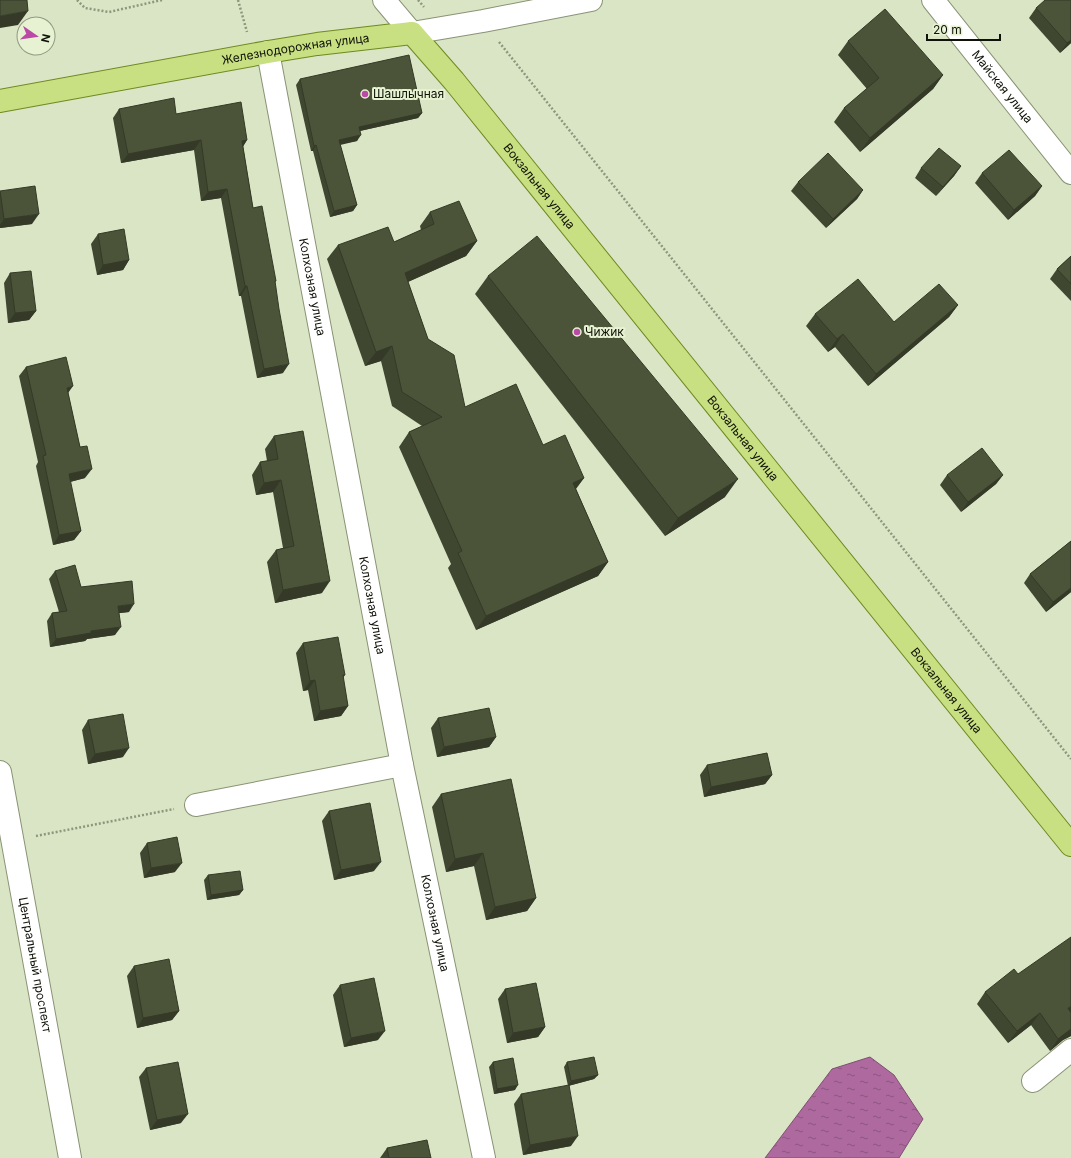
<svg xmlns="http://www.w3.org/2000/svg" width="1071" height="1158" font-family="Inter,sans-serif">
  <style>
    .water { fill: url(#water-ripples); stroke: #7e4f72 }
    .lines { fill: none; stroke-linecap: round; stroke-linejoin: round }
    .minor-casing { stroke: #899375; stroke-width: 24 }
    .major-casing { stroke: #708921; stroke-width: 24 }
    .path { stroke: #8e967e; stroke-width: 2.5; stroke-dasharray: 2 2; stroke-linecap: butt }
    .minor { stroke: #fff; stroke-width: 22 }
    .major { stroke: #c8df82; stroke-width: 22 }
    .wall { fill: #404730 }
    .shaded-wall { fill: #343a27 }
    .building { fill: #4b5338; stroke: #343a27 }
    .poi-dot { fill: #bb4aa7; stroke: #e7f2d2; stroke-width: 1.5 }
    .labels { text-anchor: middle; stroke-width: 4; stroke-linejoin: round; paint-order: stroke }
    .street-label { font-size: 12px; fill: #0f1208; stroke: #e7f2d2 }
    .poi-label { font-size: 12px; fill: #0f1208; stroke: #e7f2d2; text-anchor: start }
  </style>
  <defs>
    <pattern id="water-ripples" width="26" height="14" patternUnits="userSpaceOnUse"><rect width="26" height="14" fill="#ae699f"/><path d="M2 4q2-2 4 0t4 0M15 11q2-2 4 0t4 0" fill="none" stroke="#8c5580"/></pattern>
  </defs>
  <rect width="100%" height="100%" fill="#dae5c5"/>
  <path class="water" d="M870,1057L894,1075L923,1119L899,1158H765L832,1069Z"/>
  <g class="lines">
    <g class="minor-casing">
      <g id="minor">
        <path d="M384,0L412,33L483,21L591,0"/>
        <path id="s1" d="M933,0L1071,173"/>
        <path id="s2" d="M268,52L402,765L484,1158"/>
        <path id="s3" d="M0,772L70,1158"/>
        <path d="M196,805L402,765"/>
        <path d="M1033,1081L1071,1050"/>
      </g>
    </g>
    <g class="major-casing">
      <g id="major">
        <path id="s4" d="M0,101L268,52L317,44L412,33L454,81L1071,845"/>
      </g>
    </g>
    <g class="path">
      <path d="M77,0L85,8L109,12L162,0"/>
      <path d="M238,0L247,32"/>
      <path d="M418,0L424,7"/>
      <path d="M499,42L1071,759"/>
      <path d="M36,836L174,809"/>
    </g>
    <use href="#minor" class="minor"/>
    <use href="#major" class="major"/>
  </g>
  <g class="wall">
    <path d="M1071,0V43L1060,53L1029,18L1036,8Z"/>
    <path d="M848,41L943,75L933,89L860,152L834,122L844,108L867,89L838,55Z"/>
    <path d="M300,79L422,113L418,118L360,131L357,141L340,144L357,205L353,211L330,217L313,151H311L296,85Z"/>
    <path d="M119,109L176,114L247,140L243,146L253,208L276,281L275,282L283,373L257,378L241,296H239L221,198L201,201L194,150L121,163L113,118Z"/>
    <path d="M961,166L954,176L936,196L915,178L921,168Z"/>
    <path d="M982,173L1042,186L1035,196L1008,220L975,183Z"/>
    <path d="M798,182L863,190L857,199L826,228L791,191Z"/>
    <path d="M0,191L32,224L0,228Z"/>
    <path d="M430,212L477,241L466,256L408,282L428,339L465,407L543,445L584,478L576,489L608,562L598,576L476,630L448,568L451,564L399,447L409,432L422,426L392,406L381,361L365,366L327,259L338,245L394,242L421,230L420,226Z"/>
    <path d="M98,234L129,260L123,270L97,275L91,244Z"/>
    <path d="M1071,256V301L1050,279L1057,269Z"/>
    <path d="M10,273L36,311L29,320L8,323L4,283Z"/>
    <path d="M488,276L725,497L665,536L475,294Z"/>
    <path d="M958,305L949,317L868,386L835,347L828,352L806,326L815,314L894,322Z"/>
    <path d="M26,367L68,393L80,447L85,478L70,482L81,531L74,540L53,545L36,466L38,462L19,376Z"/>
    <path d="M274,436L322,593L275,603L267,562L276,550L283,548L273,492L256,495L252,475L260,462L267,461L265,449Z"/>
    <path d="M947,475H1003L996,484L961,512L940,485Z"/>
    <path d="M1071,541V592L1046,612L1024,583L1030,574Z"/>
    <path d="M55,571L81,587L129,612L119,613L115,635L87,639L85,641L50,647L47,621L52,613L59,612L49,579Z"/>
    <path d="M303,643L345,675L343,678L348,706L341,716L314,721L308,690L303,691L296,653Z"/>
    <path d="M438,718L496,737L489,747L437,757L431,728Z"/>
    <path d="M88,720L123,757L88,764L82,730Z"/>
    <path d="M707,765L772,775L765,784L704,797L700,775Z"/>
    <path d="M441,794L536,898L527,911L486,920L474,866L446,872L432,807Z"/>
    <path d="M329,811L374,871L334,880L322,821Z"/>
    <path d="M147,843L175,872L144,878L140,853Z"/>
    <path d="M208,875L243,890L239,895L207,900L204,880Z"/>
    <path d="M134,966L179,1011L172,1020L137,1028L127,976Z"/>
    <path d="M1018,974L1071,1013V1036L1063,1040L1050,1051L1031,1025L1008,1043L977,1004L985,992Z"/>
    <path d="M340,985L378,1040L344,1047L333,995Z"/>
    <path d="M505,989L545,1027L538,1037L507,1043L498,999Z"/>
    <path d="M493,1062L515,1090L494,1094L489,1067Z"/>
    <path d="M567,1062L598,1075L594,1079L568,1086L564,1067Z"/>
    <path d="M146,1068L181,1123L150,1130L139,1077Z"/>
    <path d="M521,1094L571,1146L523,1155L514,1104Z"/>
    <path d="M387,1148L431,1158H380Z"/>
  </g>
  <g class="shaded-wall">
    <path d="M28,11L18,25L0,28V16Z"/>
    <path d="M1071,40V43L1060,53L1067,43Z"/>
    <path d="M943,75L933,89L860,152L870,138Z"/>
    <path d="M422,113L418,118L355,132L359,127Z"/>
    <path d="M361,135L357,141L336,146L339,140Z"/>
    <path d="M201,140L194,150L121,163L128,154Z"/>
    <path d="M247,140L241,150L242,141Z"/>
    <path d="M316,145L313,151H311L314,146Z"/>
    <path d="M961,166L954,176L936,196L943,187Z"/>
    <path d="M1042,186L1035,196L1008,220L1014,210Z"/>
    <path d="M227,189L221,198L201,201L208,192Z"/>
    <path d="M863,190L857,199L826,228L833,219Z"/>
    <path d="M357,205L353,211L330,217L334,211Z"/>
    <path d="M39,214L32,224L0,228V225L4,219Z"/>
    <path d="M477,241L466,256L394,288L405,273Z"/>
    <path d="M129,260L123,270L97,275L103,265Z"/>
    <path d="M245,286H247L241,296H239Z"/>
    <path d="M958,305L949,317L868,386L876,374Z"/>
    <path d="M36,311L29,320L8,323L15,313Z"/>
    <path d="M843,334L835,347L828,352L837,339Z"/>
    <path d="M392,346L381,361L365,366L376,352Z"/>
    <path d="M289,364L283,373L257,378L264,369Z"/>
    <path d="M73,386L66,396L67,388Z"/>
    <path d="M92,469L85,478L62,484L69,474Z"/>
    <path d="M1003,475L996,484L961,512L968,502Z"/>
    <path d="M584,478L573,492V483Z"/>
    <path d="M738,479L725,497L665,536L678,518Z"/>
    <path d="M281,480L273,492L256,495L264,483Z"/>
    <path d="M81,531L74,540L53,545L59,535Z"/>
    <path d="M608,562L598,576L476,630L486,616Z"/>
    <path d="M330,581L322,593L275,603L283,590Z"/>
    <path d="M1071,588V592L1046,612L1053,602Z"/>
    <path d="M134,604L129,612L112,614L118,606Z"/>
    <path d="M121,627L115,635L87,639L85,641L50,647L56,639L91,631Z"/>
    <path d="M315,680L308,690L303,691L310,681Z"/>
    <path d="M348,706L341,716L314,721L320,711Z"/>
    <path d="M496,737L489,747L437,757L444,747Z"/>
    <path d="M129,748L123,757L88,764L95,754Z"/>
    <path d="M772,775L765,784L704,797L711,787Z"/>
    <path d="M483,853L474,866L446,872L455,859Z"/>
    <path d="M381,862L374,871L334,880L341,870Z"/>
    <path d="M182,863L175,872L144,878L151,868Z"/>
    <path d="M243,890L239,895L207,900L211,895Z"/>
    <path d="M536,898L527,911L486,920L495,907Z"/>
    <path d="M1071,1006V1012L1059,1020L1068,1008Z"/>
    <path d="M179,1011L172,1020L137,1028L143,1018Z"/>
    <path d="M1040,1013L1031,1025L1008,1043L1017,1031Z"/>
    <path d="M545,1027L538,1037L507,1043L513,1033Z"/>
    <path d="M1071,1029V1036L1063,1040L1050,1051L1058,1039Z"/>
    <path d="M385,1031L378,1040L344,1047L351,1038Z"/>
    <path d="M598,1075L594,1079L568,1086L571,1081Z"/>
    <path d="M518,1085L515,1090L494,1094L497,1089Z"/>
    <path d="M188,1114L181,1123L150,1130L157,1120Z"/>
    <path d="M578,1136L571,1146L523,1155L530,1145Z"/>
  </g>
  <g class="building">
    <path d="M0,0H27L28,11L0,16Z"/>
    <path d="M1045,0H1071V40L1067,43L1036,8Z"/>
    <path d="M885,9L943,75L870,138L844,108L879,78L848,41Z"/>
    <path d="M409,55L422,113L359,127L361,135L339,140L357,205L334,211L316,145L314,146L300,79Z"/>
    <path d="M174,98L176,114L241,102L247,140L242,141L253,208L262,206L276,281H275L279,309L289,364L264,369L247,286H245L227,189L208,192L201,140L128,154L119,109Z"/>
    <path d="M939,148L961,166L943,187L921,168Z"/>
    <path d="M1009,150L1042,186L1014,210L982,173Z"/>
    <path d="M828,153L863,190L833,219L798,182Z"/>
    <path d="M35,186L39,214L4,219L0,191Z"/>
    <path d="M459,201L477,241L405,273L428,339L454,355L465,407L516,384L543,445L565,435L584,478L573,483L608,562L486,616L458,553L462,551L409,432L442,417L402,392L392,346L376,352L338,245L388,227L394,242L434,224L430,212Z"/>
    <path d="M124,229L129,260L103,265L98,234Z"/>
    <path d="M537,236L738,479L678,518L488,276Z"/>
    <path d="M1071,256V284L1057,269Z"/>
    <path d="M31,271L36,311L15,313L10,273Z"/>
    <path d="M858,279L894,322L939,284L958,305L876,374L843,334L837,339L815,314Z"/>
    <path d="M66,357L73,386L67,388L80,447L87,446L92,469L69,474L81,531L59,535L43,456L46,455L26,367Z"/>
    <path d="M303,431L330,581L283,590L276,550L294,546L281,480L264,483L260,462L278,459L274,436Z"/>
    <path d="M982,448L1003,475L968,502L947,475Z"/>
    <path d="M1071,541V588L1053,602L1030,574Z"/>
    <path d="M75,565L81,587L132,581L134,604L118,606L121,627L91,631V633L56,639L52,613L67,611L55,571Z"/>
    <path d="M338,637L345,675H343L348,706L320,711L315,680L310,681L303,643Z"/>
    <path d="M489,708L496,737L444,747L438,718Z"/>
    <path d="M123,714L129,748L95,754L88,720Z"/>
    <path d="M767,753L772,775L711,787L707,765Z"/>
    <path d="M511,779L536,898L495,907L483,853L455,859L441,794Z"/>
    <path d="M370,803L381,862L341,870L329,811Z"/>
    <path d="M177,837L182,863L151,868L147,843Z"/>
    <path d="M240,871L243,890L211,895L208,875Z"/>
    <path d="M1071,937V1006L1068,1008L1071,1013V1029L1058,1039L1040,1013L1017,1031L985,992L1014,969L1018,974Z"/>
    <path d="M169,959L179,1011L143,1018L134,966Z"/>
    <path d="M374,978L385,1031L351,1038L340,985Z"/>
    <path d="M536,983L545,1027L513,1033L505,989Z"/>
    <path d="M594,1057L598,1075L571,1081L567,1062Z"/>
    <path d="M513,1058L518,1085L497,1089L493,1062Z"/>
    <path d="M178,1062L188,1114L157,1120L146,1068Z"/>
    <path d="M569,1085L578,1136L530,1145L521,1094Z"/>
    <path d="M427,1140L431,1158H389L387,1148Z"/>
  </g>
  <g class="poi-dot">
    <circle cx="365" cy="94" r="4"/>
    <circle cx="577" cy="332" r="4"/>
  </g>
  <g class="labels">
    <g class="street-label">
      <text dy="4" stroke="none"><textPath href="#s4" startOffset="300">Железнодорожная улица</textPath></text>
      <text dy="4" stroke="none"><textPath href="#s1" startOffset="111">Майская улица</textPath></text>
      <text dy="4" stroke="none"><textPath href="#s4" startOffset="617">Вокзальная улица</textPath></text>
      <text dy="4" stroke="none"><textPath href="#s2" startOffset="239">Колхозная улица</textPath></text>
      <text dy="4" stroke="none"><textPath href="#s4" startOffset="941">Вокзальная улица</textPath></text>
      <text dy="4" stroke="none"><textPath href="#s2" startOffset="563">Колхозная улица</textPath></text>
      <text dy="4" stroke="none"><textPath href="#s4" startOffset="1265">Вокзальная улица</textPath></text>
      <text dy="4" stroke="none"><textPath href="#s2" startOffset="887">Колхозная улица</textPath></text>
      <text dy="4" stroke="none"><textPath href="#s3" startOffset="196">Центральный проспект</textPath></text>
    </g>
    <g class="poi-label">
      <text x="373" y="98">Шашлычная</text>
      <text x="585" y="336">Чижик</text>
    </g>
  </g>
  <g transform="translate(36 36) rotate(103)"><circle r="19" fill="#e7f2d2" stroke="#919881"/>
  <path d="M0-3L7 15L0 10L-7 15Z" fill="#bb4aa7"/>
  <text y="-6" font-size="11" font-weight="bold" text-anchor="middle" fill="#0f1208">N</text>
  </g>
  <path d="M927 34v6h73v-6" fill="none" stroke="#0f1208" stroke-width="2"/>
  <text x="933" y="34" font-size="12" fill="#0f1208" stroke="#e7f2d2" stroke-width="3" paint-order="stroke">20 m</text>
</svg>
